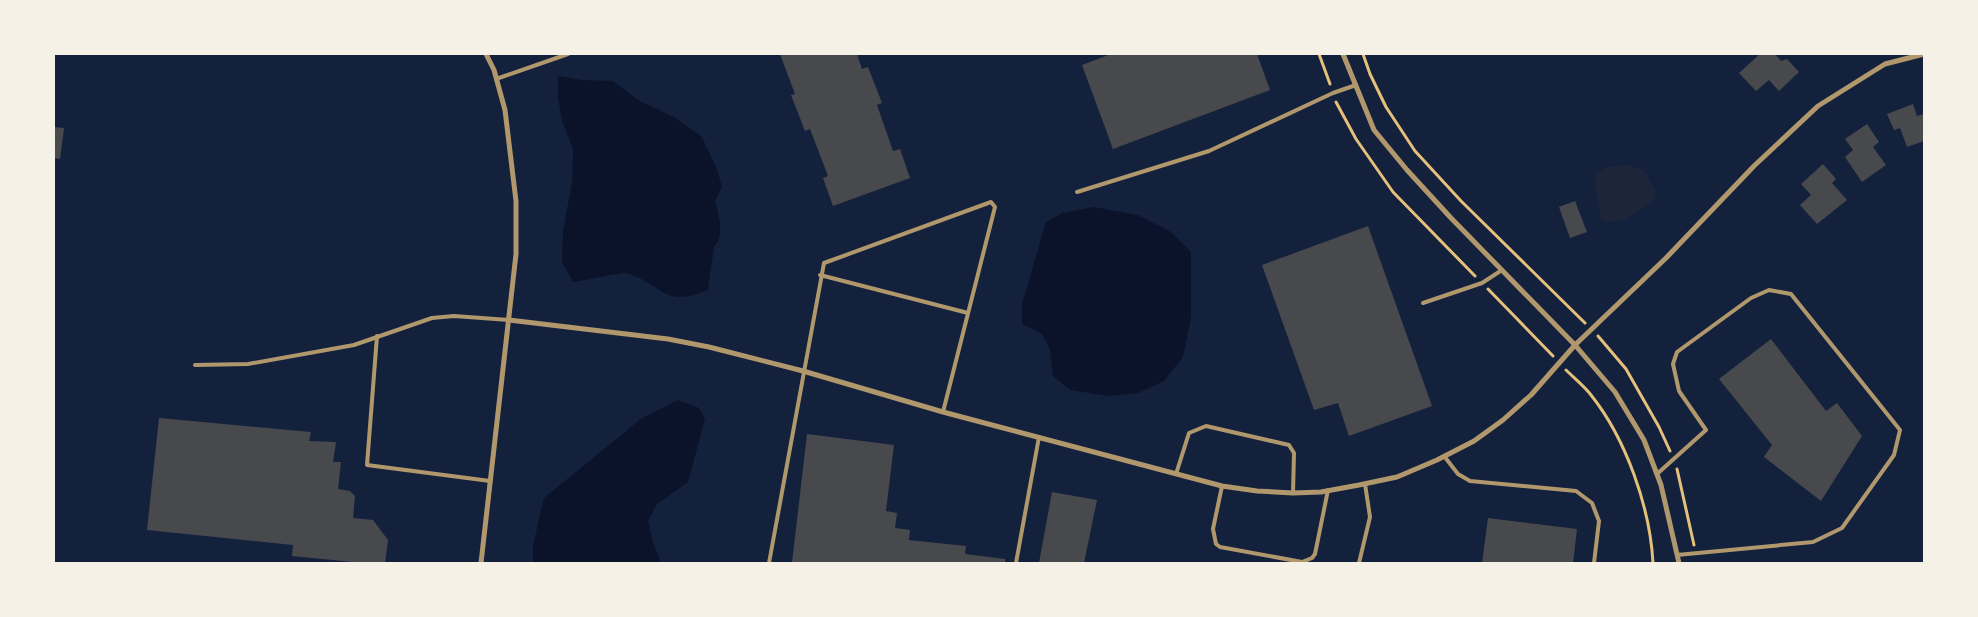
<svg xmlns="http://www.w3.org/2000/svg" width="1978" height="617" font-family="Barlow,sans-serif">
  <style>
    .green { fill: #1d2539 }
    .water { fill: #0b132b }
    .building { fill: #48494c }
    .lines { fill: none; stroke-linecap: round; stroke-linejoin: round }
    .path { stroke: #e5c07b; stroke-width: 3 }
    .service { stroke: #b1986c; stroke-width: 4 }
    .minor { stroke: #b1986c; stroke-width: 5 }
  </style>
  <rect width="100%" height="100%" fill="#14213d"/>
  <path class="green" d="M1629,165L1643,170L1656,192L1655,199C1640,210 1619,229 1601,219L1595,180L1596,173L1607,167Z"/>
  <g class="water">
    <path d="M558,76L582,80L613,81L638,100L674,117L702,137L717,169L722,187L715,202C719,215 725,236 714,247L708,290C662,309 664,284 626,273C622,272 582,281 573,282L562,262L563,231L572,182L573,149L562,121L558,97Z"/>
    <path d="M1094,207L1138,215L1171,232L1191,252V318L1183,357L1164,381L1138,393L1109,396L1070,390L1053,376L1050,350L1042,334L1022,324V304L1046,222L1062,213Z"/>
    <path d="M678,400L699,408L705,419L688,482L657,504L648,521L653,542L661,563H533V545L544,498L642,418Z"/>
  </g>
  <g class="building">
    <path d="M780,54H857L862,69L868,67L882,103L877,105L893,151L900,149L910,178L833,206L823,178L828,176L810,129L805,131L791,95L795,94Z"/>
    <path d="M1111,54H1257L1270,90L1113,149L1082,65Z"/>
    <path d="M1760,54H1775L1781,61L1787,59L1799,72L1779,91L1769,80L1756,91L1739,73Z"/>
    <path d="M1913,104L1917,116L1924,114V141L1907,147L1900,128L1894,130L1887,114Z"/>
    <path d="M1867,124L1879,142L1873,147L1886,165L1862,182L1845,157L1853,150L1845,139Z"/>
    <path d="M54,127L64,128L60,159L54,158Z"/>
    <path d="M1823,164L1836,179L1832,183L1847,200L1817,224L1800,205L1811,195L1801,184Z"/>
    <path d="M1575,201L1587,232L1570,238L1559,207Z"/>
    <path d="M1368,226L1432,406L1349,436L1338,403L1314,410L1262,265Z"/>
    <path d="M1771,339L1826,411L1837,403L1862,436L1821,501L1764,457L1772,445L1719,379Z"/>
    <path d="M159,418L311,432L309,441L336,442L333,462H341L338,489L350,491L355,496L353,518L373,520L388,540L385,563H363L292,556L293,545L147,530Z"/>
    <path d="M807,434L894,445L886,511L897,513L895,528L910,530L909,540L966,546L965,554L1005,559V563H792Z"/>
    <path d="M1052,492L1097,500L1084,563H1039Z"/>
    <path d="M1488,518L1577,529L1573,563H1482Z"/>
  </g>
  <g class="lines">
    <g class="path">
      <path d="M1319,54L1330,84"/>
      <path d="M1363,54L1370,74L1386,107L1415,151L1461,201L1585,323"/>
      <path d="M1336,102L1356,139L1393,192L1475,276"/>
      <path d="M1488,289L1553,356"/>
      <path d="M1598,336L1626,369L1659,427L1670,451"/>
      <path d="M1566,370C1574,378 1584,386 1591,395C1626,439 1650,507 1653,563"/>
      <path d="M1677,469L1694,545"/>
    </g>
    <g class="service">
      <path d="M496,79L568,54"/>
      <path d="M1077,192L1209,151L1333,93L1356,85"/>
      <path d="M820,275L968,313"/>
      <path d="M1423,303L1482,283L1502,270"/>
      <path d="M377,336L367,465L490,481"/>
      <path d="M195,365L248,364L354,345L432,318L454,316L509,320"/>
      <path d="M1444,456L1458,474L1470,481L1576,491L1592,503L1599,521L1594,563"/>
      <path d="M1176,474L1189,433L1206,426L1289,445L1294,453L1293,493"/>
      <path d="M1657,474L1706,430L1679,391L1673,364L1677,352L1751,298L1769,290L1791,294L1900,430L1894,455L1842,528L1813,542L1677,555"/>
      <path d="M1222,486L1213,529L1216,544L1220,547L1302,562L1312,558L1315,554L1328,490"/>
      <path d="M769,563L824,263L991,202L995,207L943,412"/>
      <path d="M1016,563L1039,437"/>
      <path d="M1359,563L1370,517L1365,484"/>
    </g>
    <g class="minor">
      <path d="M1343,54L1374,130L1407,170L1451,218L1575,345L1615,392L1644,440L1661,485L1679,563"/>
      <path d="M509,320L668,339L709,347L803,371L943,412L1222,486L1257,491L1293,493L1321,492L1359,485L1397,477L1437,460L1474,441L1503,420L1531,395L1575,345L1666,258L1754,166L1818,106L1885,64L1924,54"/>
      <path d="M481,563L516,254V201L505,110L494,70L486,54"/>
    </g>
  </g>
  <rect width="1978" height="617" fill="none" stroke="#f6f1e7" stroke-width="110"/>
</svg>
